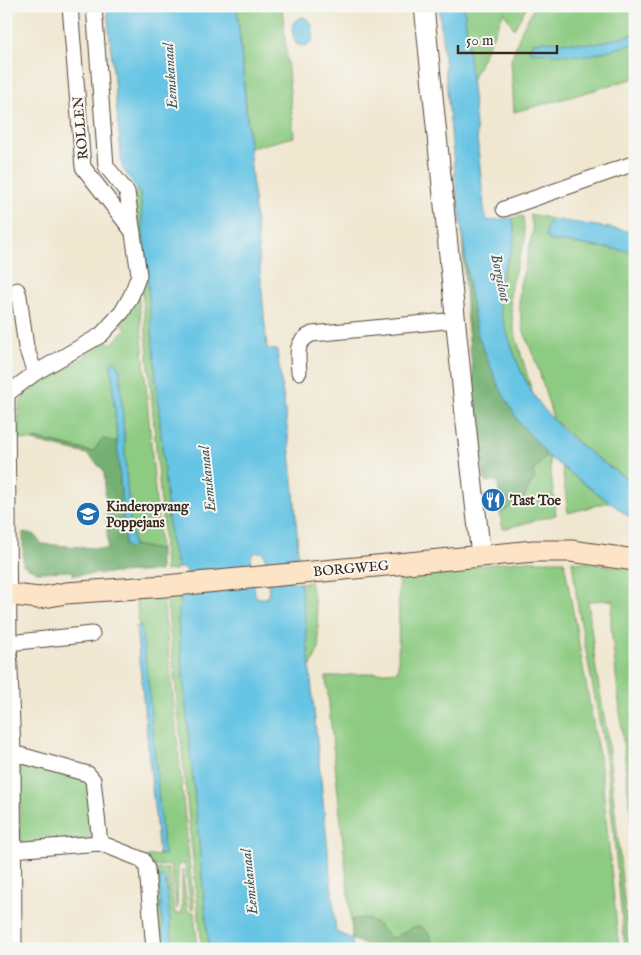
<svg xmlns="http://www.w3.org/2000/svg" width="641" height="955" font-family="'IM FELL English',serif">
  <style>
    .green { fill: #8dcb82; stroke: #647a50 }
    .forest { fill: #72af70; stroke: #566c47 }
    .water { fill: #66c4e4; stroke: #507781; fill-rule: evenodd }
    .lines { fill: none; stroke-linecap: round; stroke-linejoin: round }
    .minor-casing { stroke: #564639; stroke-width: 17 }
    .tertiary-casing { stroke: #564639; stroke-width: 21 }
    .secondary-casing { stroke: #564639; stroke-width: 23 }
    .minor { stroke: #fff; stroke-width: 15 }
    .tertiary { stroke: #fff; stroke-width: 19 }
    .secondary { stroke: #fee4c6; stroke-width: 21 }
    .labels { text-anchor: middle; stroke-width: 4; stroke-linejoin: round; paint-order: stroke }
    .street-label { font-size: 14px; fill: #3b2a1e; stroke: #f6f6f2 }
    .poi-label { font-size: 14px; font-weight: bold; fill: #3b2a1e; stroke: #f6f6f2; text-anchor: start }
    .water-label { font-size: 15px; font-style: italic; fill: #485859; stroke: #f6f6f2 }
  </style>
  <rect width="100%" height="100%" fill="#f6f6f2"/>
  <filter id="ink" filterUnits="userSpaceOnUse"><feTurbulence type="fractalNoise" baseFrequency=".02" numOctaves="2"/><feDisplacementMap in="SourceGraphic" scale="10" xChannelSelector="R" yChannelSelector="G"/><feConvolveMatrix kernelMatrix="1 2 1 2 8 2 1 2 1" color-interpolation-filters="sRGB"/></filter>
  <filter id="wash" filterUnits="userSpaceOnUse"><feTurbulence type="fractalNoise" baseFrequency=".0096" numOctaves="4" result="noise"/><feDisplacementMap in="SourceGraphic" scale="20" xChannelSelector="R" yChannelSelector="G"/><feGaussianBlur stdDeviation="1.12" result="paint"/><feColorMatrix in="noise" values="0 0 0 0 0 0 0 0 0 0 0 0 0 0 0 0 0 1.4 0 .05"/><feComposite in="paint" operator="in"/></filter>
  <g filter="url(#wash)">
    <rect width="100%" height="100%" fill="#f0e7d1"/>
    <g class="green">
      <path d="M237,6H282L294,137L250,148Z"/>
      <path d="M464,6H527L514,29L504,12L471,82Z"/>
      <path d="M535,6H635V34L595,44H581L586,56L635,44V78L574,96L514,112L511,60L522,29Z"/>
      <path d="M137,189L140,193L170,539L178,568L174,570L165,571L163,527L134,198L135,192Z"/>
      <path d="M530,214L552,219L549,222L548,240L635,252V484L593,456L553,419L539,371L523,329L519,304L520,284L525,268L533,230Z"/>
      <path d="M523,216L525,240L511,284L510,300L514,330L533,395C519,367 496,320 498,289C499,284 501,279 503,274C509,255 519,238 512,218Z"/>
      <path d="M138,290L160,550L133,545L127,487L120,369L111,363L117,442L102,439L93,452L39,439L32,441L19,439V435C19,424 17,410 22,400C31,381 54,376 70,366C76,363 81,359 87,355L85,353L104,339L111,344L126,329L120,322Z"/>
      <path d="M546,455L549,457L556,515L503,529L500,513L523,500L529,486L535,478L533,472Z"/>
      <path d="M562,467L609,502L568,513Z"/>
      <path d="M517,561H564L601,767L619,949H431L432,945L400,934L394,939L390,938L383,930L364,918L351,920L326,677L398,671L399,576Z"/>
      <path d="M572,561L635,569V854L611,627V614L614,600L588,601L596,670L607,733L629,949H625L606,758L578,608Z"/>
      <path d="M310,582L317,614L319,648L310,668L300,583Z"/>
      <path d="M166,592L181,594L178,621L209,949H202Z"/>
      <path d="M163,596L194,909H191L185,864L178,865L177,909L170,865L151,867L147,856L164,855L141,625L139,626L136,598Z"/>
      <path d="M26,760L84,777L87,782L93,836L89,840L20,845L19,763Z"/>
      <path d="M168,869L175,914L182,913V869L188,912H194L198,949H173L166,882L159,878L164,949H158L151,870Z"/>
    </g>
    <g class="forest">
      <path d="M461,213L469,286L477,333L499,387L519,422L543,449L546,455L533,472L535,478L529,486L523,500L500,513L498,481L485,482L467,321Z"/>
      <path d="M39,439L93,452L102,439L117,442L125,543L132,547L133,545L160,550V571L73,575V571L37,572L23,565V532L33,534L42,544L108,549L104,471L87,454L32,441Z"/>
      <path d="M364,918L376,923L390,938C400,939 407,926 419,927C428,928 434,940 431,949H374L352,939L351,920Z"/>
    </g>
    <g class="water">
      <path d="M107,6H237L267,349L277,350C286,418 296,488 298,557L291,558L294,583H300L304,610L336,932L352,939L353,949H209L178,621L181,594L189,593L186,568H178L170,539L140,194L122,167ZM262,552L265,556L269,593L267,598H258L255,594L251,558L253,553Z"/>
      <path d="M439,6H464L484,208L487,221L512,218C522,244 502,263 498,287C496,304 504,323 509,339C516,358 522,377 533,394C558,433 597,459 635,484V521L546,455L543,449L519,422L499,387L477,333L469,286L456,184Z"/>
      <path d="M303,17L310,21C315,34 316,51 296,44C292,33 287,21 303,17Z"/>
      <path d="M635,34V44L586,56L531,52L529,50L532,43L545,41L595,44Z"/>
      <path d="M552,219L635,232V252L548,240C544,233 546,224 552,219Z"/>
      <path d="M114,360L117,362L120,369L127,487L133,545L130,548L125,546V543L111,363Z"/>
      <path d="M141,625L149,689L164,855H159L136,627Z"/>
      <path d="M161,876L165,878L166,882L173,949H164L159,880Z"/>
    </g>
  </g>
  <g filter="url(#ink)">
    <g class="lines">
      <g class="minor-casing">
        <g id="minor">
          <path d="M70,6L83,167L133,232"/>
          <path d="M504,209L635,163"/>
          <path d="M17,290L19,296L26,347L35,373"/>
          <path d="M299,372C298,354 294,342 312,334L456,320"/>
          <path d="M9,643L92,634"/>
          <path d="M13,753L88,774L93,780L100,843L13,850"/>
          <path d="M100,843L143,860L147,869L154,949"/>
          <path d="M14,949L13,753L9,643L7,394L35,373L101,335L122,312L131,296L139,275L127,192L106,166L94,6"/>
        </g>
      </g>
      <g class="tertiary-casing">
        <path id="tertiary" d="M424,6L465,415L481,556"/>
      </g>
      <g class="secondary-casing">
        <path id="secondary" d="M6,594L39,598L66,593L165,586L534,551H571L635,560"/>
      </g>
      <use href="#minor" class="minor"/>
      <use href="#tertiary" class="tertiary"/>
      <use href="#secondary" class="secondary"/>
    </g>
  </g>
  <defs>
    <g id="restaurant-disc" transform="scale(1.25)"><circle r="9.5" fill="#1f6fb2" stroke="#f6f6f2"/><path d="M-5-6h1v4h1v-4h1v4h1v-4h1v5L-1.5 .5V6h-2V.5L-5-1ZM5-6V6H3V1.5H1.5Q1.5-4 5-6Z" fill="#fff"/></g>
    <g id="school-disc" transform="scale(1.25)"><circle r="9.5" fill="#1f6fb2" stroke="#f6f6f2"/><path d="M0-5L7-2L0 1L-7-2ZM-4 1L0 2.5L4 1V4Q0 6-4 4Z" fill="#fff"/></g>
  </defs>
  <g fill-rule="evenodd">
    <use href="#restaurant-disc" x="493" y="500"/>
    <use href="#school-disc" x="88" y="514"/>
  </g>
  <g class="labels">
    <g class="street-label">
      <text transform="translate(80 128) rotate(-95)" y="5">ROLLEN</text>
      <text transform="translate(351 568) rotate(-5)" y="5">BORGWEG</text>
    </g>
    <g class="poi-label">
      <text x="510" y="505">Tast Toe</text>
      <text x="106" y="511">Kinderopvang<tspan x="106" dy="16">Poppejans</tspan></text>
    </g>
    <g class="water-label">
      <text transform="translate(170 76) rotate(-94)" y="5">Eemskanaal</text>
      <text transform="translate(501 278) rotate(78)" y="5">Borgsloot</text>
      <text transform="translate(207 479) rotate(-96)" y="5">Eemskanaal</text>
      <text transform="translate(249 882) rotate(-96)" y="5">Eemskanaal</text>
    </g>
  </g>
  <rect width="641" height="955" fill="none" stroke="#f6f6f2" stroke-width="25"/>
  <path d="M458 45v8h99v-8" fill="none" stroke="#3b2a1e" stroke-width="2.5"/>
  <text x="466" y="45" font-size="15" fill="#3b2a1e" stroke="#f6f6f2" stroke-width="4" paint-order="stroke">50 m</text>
</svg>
